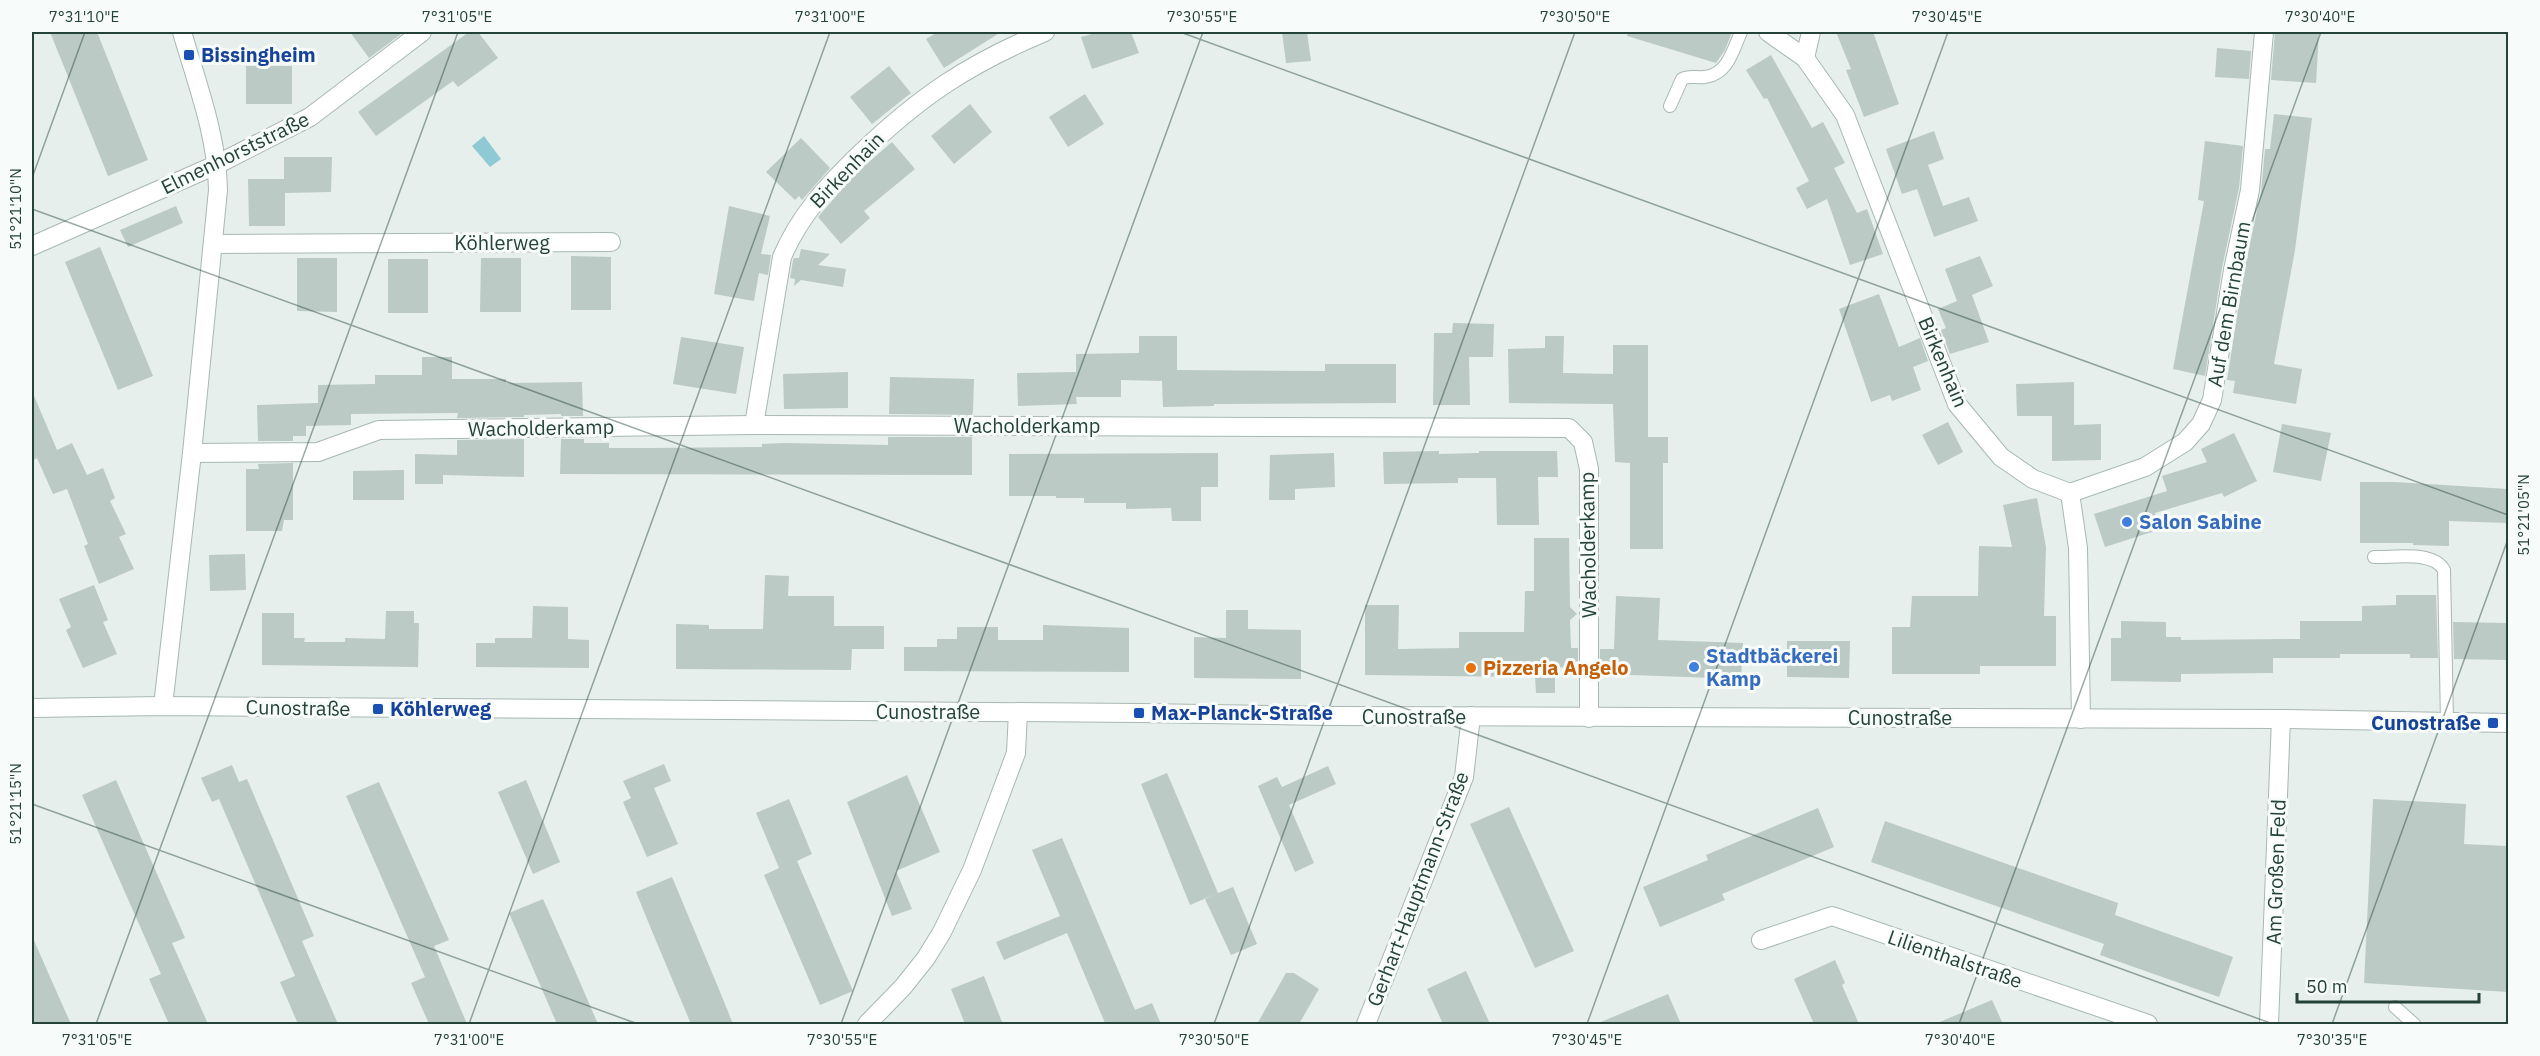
<svg xmlns="http://www.w3.org/2000/svg" width="2540" height="1056" font-family="'IBM Plex Sans',sans-serif">
  <style>
    .water { fill: #8ec9d4 }
    .building { fill: #bbcac4 }
    .lines { fill: none; stroke-linecap: round; stroke-linejoin: round }
    .service-casing { stroke: #a8b8b2; stroke-width: 14 }
    .minor-casing { stroke: #a8b8b2; stroke-width: 20 }
    .service { stroke: #fff; stroke-width: 12 }
    .minor { stroke: #fff; stroke-width: 18 }
    .ticks { fill: none; stroke: #24423a; stroke-width: 1.5; stroke-opacity: 0.45 }
    .transit-dot { fill: #1a4fb4; stroke: #f7fbf9; stroke-width: 2 }
    .shop-dot { fill: #3f7fe0; stroke: #f7fbf9; stroke-width: 2 }
    .food-dot { fill: #e8710a; stroke: #f7fbf9; stroke-width: 2 }
    .labels { text-anchor: middle; stroke-width: 6; stroke-linejoin: round; paint-order: stroke }
    .transit-label { font-size: 20px; font-weight: bold; fill: #164399; stroke: #f7fbf9; text-anchor: start }
    .street-label { font-size: 20px; fill: #24423a; stroke: #f7fbf9 }
    .shop-label { font-size: 20px; font-weight: bold; fill: #366cbe; stroke: #f7fbf9; text-anchor: start }
    .food-label { font-size: 20px; font-weight: bold; fill: #c56008; stroke: #f7fbf9; text-anchor: start }
    .neatline { fill: none; stroke: #24423a; stroke-width: 2 }
    .ticks-label { font-size: 15px; text-anchor: middle; fill: #24423a }
  </style>
  <rect width="100%" height="100%" fill="#e6efeb"/>
  <path class="water" d="M484,136L501,159L490,167L472,146Z"/>
  <g class="building">
    <path d="M50,32H97L148,160L108,176Z"/>
    <path d="M350,32H404L369,58Z"/>
    <path d="M469,32H478L498,58L458,87L453,81L376,136L358,112Z"/>
    <path d="M938,32H1001L944,68L926,39Z"/>
    <path d="M1099,32H1131L1139,53L1092,69L1081,37Z"/>
    <path d="M1282,32H1307L1311,61L1286,63Z"/>
    <path d="M1628,32H1732L1725,50L1716,63L1627,36Z"/>
    <path d="M1836,32H1873L1899,104L1864,117L1846,70L1851,69Z"/>
    <path d="M2275,32H2319L2316,83L2271,80Z"/>
    <path d="M2217,48L2251,51L2249,79L2215,77Z"/>
    <path d="M1771,55L1812,128L1823,122L1845,163L1834,168L1857,213L1867,209L1883,254L1850,265L1827,199L1807,209L1796,188L1809,181L1767,98L1764,99L1746,70Z"/>
    <rect x="246" y="66" width="46" height="38"/>
    <path d="M889,66L911,93L872,124L850,97Z"/>
    <path d="M1085,94L1104,124L1068,147L1049,117Z"/>
    <path d="M970,104L992,132L954,164L931,136Z"/>
    <path d="M2274,114L2312,118L2295,250L2274,364L2302,369L2296,404L2233,393L2235,381L2227,380L2244,272L2261,192L2265,149H2270Z"/>
    <path d="M1934,131L1944,159L1928,165L1943,206L1969,197L1978,221L1934,237L1917,189L1902,194L1886,149Z"/>
    <path d="M801,138L830,168L802,200L799,196L795,200L766,172Z"/>
    <path d="M2205,141L2243,146L2239,188L2222,268L2205,376L2173,369L2204,201L2198,200Z"/>
    <path d="M892,142L915,169L864,211L870,218L841,244L818,217L855,174Z"/>
    <path d="M284,157H332L331,192L285,193V226H249L248,179H284Z"/>
    <path d="M176,206L183,223L128,247L120,230Z"/>
    <path d="M729,206L770,216L761,254L771,255L768,275L759,273L754,301L714,294Z"/>
    <path d="M100,247L153,376L118,390L65,262Z"/>
    <path d="M801,249L830,254L818,265L846,269L843,287L801,280L794,286L795,279L790,278L793,260L794,258H799Z"/>
    <path d="M571,256L611,257V310H571Z"/>
    <path d="M1980,256L1993,286L1972,295L1989,342L1950,354L1941,330L1946,328L1938,309L1957,301L1945,269Z"/>
    <path d="M297,258H337V312L297,311Z"/>
    <path d="M481,258H521V312H480Z"/>
    <rect x="388" y="259" width="40" height="54"/>
    <path d="M1879,294L1899,347L1920,338L1928,361L1913,367L1921,390L1892,401L1890,395L1871,402L1839,309Z"/>
    <path d="M1453,323L1494,324L1493,357H1469L1470,405H1433L1434,333H1452Z"/>
    <path d="M1139,336H1177V370L1325,371V364H1396V403L1214,404V406L1163,407L1162,381L1121,380V397H1076L1077,404L1018,406L1017,373L1076,372V354L1139,353Z"/>
    <path d="M1545,336H1564L1563,373L1613,374V345H1648V437H1668V463H1663V549H1630V463L1615,462L1613,404L1509,403L1508,349L1545,348Z"/>
    <path d="M681,337L744,347L736,394L673,384Z"/>
    <path d="M422,357H452V379H506V383L582,382L583,416H561V414L524,415V417L457,418L458,413L351,414V425L306,426V436H293V441H258L257,405L318,403V385L375,384V375H422Z"/>
    <path d="M848,372V408L784,409L783,374Z"/>
    <path d="M890,377L974,379L973,412L972,415L889,414Z"/>
    <path d="M2074,382V425L2101,424V460L2052,461V416H2017L2016,384Z"/>
    <path d="M32,391L57,450L72,443L87,475L103,468L115,498L110,501L126,534L119,537L134,569L99,584L84,546L88,544L67,489L53,494L37,458L32,461Z"/>
    <path d="M1948,422L1963,452L1938,465L1922,435Z"/>
    <path d="M2282,424L2331,433L2321,481L2273,472Z"/>
    <path d="M2234,433L2257,481L2224,497L2222,493L2155,513L2161,529L2105,547L2094,514L2167,491L2162,476L2207,462L2201,449Z"/>
    <path d="M888,437H972V475L560,474L561,439H584V443H609V448H649L762,447V444L784,443L888,445Z"/>
    <path d="M524,439V477L443,475V484H415V454L457,455V440Z"/>
    <path d="M1439,451V454L1479,453V451H1557L1558,477H1538L1539,525H1497L1496,478H1458V483L1384,484L1383,452Z"/>
    <path d="M1218,453V487H1201V521H1172L1171,508L1126,509V503H1084V498H1056V496H1009V454Z"/>
    <path d="M1334,453L1335,487L1295,489V500H1269L1270,455Z"/>
    <path d="M293,463V520H284L282,531H246V469H259L258,464Z"/>
    <path d="M404,470V500H353V471Z"/>
    <path d="M2360,482H2395L2508,489V523L2449,521V546L2413,545V543H2360Z"/>
    <path d="M2037,498L2046,547L2044,616H2056V666H1980V674H1892V627H1910L1912,596H1978L1979,546L2012,547L2003,505Z"/>
    <path d="M1534,538H1569L1570,607L1577,614L1570,620L1571,648H1578V668L1555,667V693H1536L1535,677L1365,675V605H1399L1398,649L1459,648V632H1524L1525,591H1534Z"/>
    <path d="M245,554L246,590L210,591L209,555Z"/>
    <path d="M765,575L789,576L788,596H834V626H884V649H852L851,670L676,669V624L709,625V629H763Z"/>
    <path d="M94,585L108,620L103,622L117,654L83,668L66,630L71,627L59,599Z"/>
    <path d="M2396,595H2436L2438,658H2410V654H2340V658H2273V673L2181,674V682L2111,681V638H2121V621L2166,622V637H2181V640L2300,639V621H2362V606L2396,605Z"/>
    <path d="M1616,596L1660,598L1658,640L1743,643L1741,679L1604,674L1605,669H1600V649H1614Z"/>
    <path d="M533,606L568,607V639L589,640V668L476,667V643H495V638H532Z"/>
    <path d="M1226,610H1248V629L1301,630V679L1194,678V637L1226,638Z"/>
    <path d="M386,611H414V623H419L418,667L262,665V613H294V638H305L304,642H345V638L385,639Z"/>
    <path d="M2453,622L2508,623V660L2454,659Z"/>
    <path d="M1043,625L1129,628V672L904,671V647H937V639H957V627H998V640H1043Z"/>
    <path d="M1787,641H1850L1849,678L1787,677Z"/>
    <path d="M664,764L671,781L654,788L678,844L647,857L623,802L631,798L623,781Z"/>
    <path d="M232,765L239,782L247,779L314,936L302,941L338,1024H298L280,982L295,976L219,799L212,802L201,778Z"/>
    <path d="M1328,766L1336,784L1289,805L1314,863L1295,872L1258,786L1277,777L1282,787Z"/>
    <path d="M1167,773L1218,893L1233,887L1257,944L1231,955L1205,899L1218,893L1190,905L1141,784Z"/>
    <path d="M907,775L940,852L896,871L912,909L892,916L847,802Z"/>
    <path d="M116,780L185,938L172,943L208,1024H169L149,979L161,974L82,795Z"/>
    <path d="M526,780L560,862L533,874L498,792Z"/>
    <path d="M379,782L449,940L434,946L467,1024H429L411,983L425,977L346,796Z"/>
    <path d="M789,799L812,854L797,861L853,991L820,1005L764,875L779,868L756,813Z"/>
    <path d="M2373,799L2466,804L2464,844L2508,846V992L2364,983Z"/>
    <path d="M1509,807L1574,951L1535,968L1470,824Z"/>
    <path d="M1818,808L1834,847L1722,894L1725,900L1660,927L1643,887L1708,860L1706,855Z"/>
    <path d="M1885,821L2118,903L2115,915L2233,957L2219,997L2100,955L2104,944L1871,862Z"/>
    <path d="M1062,838L1135,1010L1152,1003L1161,1024H1102L1116,1018L1105,1023L1067,933L1004,960L996,942L1060,916L1032,850Z"/>
    <path d="M672,877L718,987L733,1024H691L654,936L636,892Z"/>
    <path d="M543,899L572,964L598,1024H557L509,913Z"/>
    <path d="M32,936L58,995L71,1024H32Z"/>
    <path d="M1835,960L1845,983L1842,985L1859,1024H1814L1794,979Z"/>
    <path d="M1466,971L1490,1024H1443L1427,989Z"/>
    <path d="M1286,973H1294L1319,989L1299,1024H1257Z"/>
    <path d="M984,976L998,1012L1003,1024H965L951,989Z"/>
    <path d="M1668,994L1681,1024H1596Z"/>
    <path d="M1992,1000L2003,1024H1935Z"/>
  </g>
  <g class="lines">
    <g class="service-casing">
      <g id="service">
        <path d="M1670,106L1682,79C1690,75 1696,78 1705,77C1728,74 1733,50 1741,32"/>
        <path d="M2374,557C2393,558 2433,550 2444,570L2447,722"/>
        <path d="M2395,1007L2414,1024"/>
      </g>
    </g>
    <g class="minor-casing">
      <g id="minor">
        <path d="M1768,32L1805,58L1845,115L1957,404L2001,457L2033,479L2070,493"/>
        <path d="M1805,58L1811,32"/>
        <path d="M213,244L611,242"/>
        <path d="M32,246L218,164L310,117L422,32"/>
        <path d="M754,425L782,257C800,215 827,186 859,155C919,97 968,64 1045,32"/>
        <path d="M192,453L318,452L379,430L754,425L1569,428L1583,442L1589,469V718"/>
        <path d="M2070,493L2145,467L2185,442L2201,424L2212,400L2233,270L2250,190L2264,32"/>
        <path d="M2070,493L2078,548L2081,719"/>
        <path d="M163,706L192,453L218,190C217,135 197,84 182,32"/>
        <path d="M32,708L163,706L1139,713L1328,716L2281,719L2508,723"/>
        <path d="M1761,940L1832,916L2148,1024"/>
        <path d="M867,1024L903,987L926,958L942,932L972,870L1016,753L1018,712"/>
        <path d="M1366,1024L1464,777L1471,716"/>
        <path d="M2269,1024L2281,719"/>
      </g>
    </g>
    <use href="#service" class="service"/>
    <use href="#minor" class="minor"/>
  </g>
  <path class="ticks" d="M1180,32L2508,515M32,178L85,32M32,209L2273,1024M32,804L638,1024M96,1024L458,32M469,1024L830,32M841,1024L1203,32M1214,1024L1575,32M1587,1024L1948,32M1959,1024L2321,32M2332,1024L2508,539"/>
  <g class="transit-dot">
    <rect x="183" y="49" width="12" height="12" rx="3"/>
    <rect x="372" y="703" width="12" height="12" rx="3"/>
    <rect x="1133" y="707" width="12" height="12" rx="3"/>
    <rect x="2487" y="717" width="12" height="12" rx="3"/>
  </g>
  <g class="shop-dot">
    <circle cx="2127" cy="522" r="6"/>
    <circle cx="1694" cy="667" r="6"/>
  </g>
  <circle class="food-dot" cx="1471" cy="668" r="6"/>
  <g class="labels">
    <g class="transit-label">
      <text x="201" y="62">Bissingheim</text>
      <text x="390" y="716">Köhlerweg</text>
      <text x="1151" y="720">Max-Planck-Straße</text>
      <text x="2481" y="730" text-anchor="end">Cunostraße</text>
    </g>
    <g class="street-label">
      <text transform="translate(235 153) rotate(-26)" y="7">Elmenhorststraße</text>
      <text transform="translate(847 170) rotate(-46)" y="7">Birkenhain</text>
      <text x="502" y="250">Köhlerweg</text>
      <text transform="translate(2229 304) rotate(-80)" y="7">Auf dem Birnbaum</text>
      <text transform="translate(1943 362) rotate(67)" y="7">Birkenhain</text>
      <text x="1027" y="433">Wacholderkamp</text>
      <text transform="translate(541 428) rotate(-1)" y="7">Wacholderkamp</text>
      <text transform="translate(1588 545) rotate(-91)" y="7">Wacholderkamp</text>
      <text transform="translate(298 708) rotate(1)" y="7">Cunostraße</text>
      <text x="928" y="719">Cunostraße</text>
      <text x="1414" y="724">Cunostraße</text>
      <text x="1900" y="725">Cunostraße</text>
      <text transform="translate(2276 872) rotate(-88)" y="7">Am Großen Feld</text>
      <text transform="translate(1418 889) rotate(-69)" y="7">Gerhart-Hauptmann-Straße</text>
      <text transform="translate(1955 959) rotate(19)" y="7">Lilienthalstraße</text>
    </g>
    <g class="shop-label">
      <text x="2139" y="529">Salon Sabine</text>
      <text x="1706" y="663">Stadtbäckerei<tspan x="1706" dy="23">Kamp</tspan></text>
    </g>
    <g class="food-label">
      <text x="1483" y="675">Pizzeria Angelo</text>
    </g>
  </g>
  <rect width="2540" height="1056" fill="none" stroke="#f7fbf9" stroke-width="66"/>
  <path d="M2297 993v9h182v-9" fill="none" stroke="#24423a" stroke-width="3"/>
  <text x="2306" y="993" font-size="18" fill="#24423a" stroke="#f7fbf9" stroke-width="4.5" paint-order="stroke">50 m</text>
  <rect x="33" y="33" width="2474" height="990" class="neatline"/>
  <g class="ticks-label">
    <text x="84" y="22">7°31'10"E</text>
    <text x="457" y="22">7°31'05"E</text>
    <text x="830" y="22">7°31'00"E</text>
    <text x="1202" y="22">7°30'55"E</text>
    <text x="1575" y="22">7°30'50"E</text>
    <text x="1947" y="22">7°30'45"E</text>
    <text x="2320" y="22">7°30'40"E</text>
    <text transform="translate(16 209) rotate(-90)" y="5">51°21'10"N</text>
    <text transform="translate(2524 515) rotate(-90)" y="5">51°21'05"N</text>
    <text transform="translate(16 804) rotate(-90)" y="5">51°21'15"N</text>
    <text x="97" y="1045">7°31'05"E</text>
    <text x="469" y="1045">7°31'00"E</text>
    <text x="842" y="1045">7°30'55"E</text>
    <text x="1214" y="1045">7°30'50"E</text>
    <text x="1587" y="1045">7°30'45"E</text>
    <text x="1960" y="1045">7°30'40"E</text>
    <text x="2332" y="1045">7°30'35"E</text>
  </g>
</svg>
